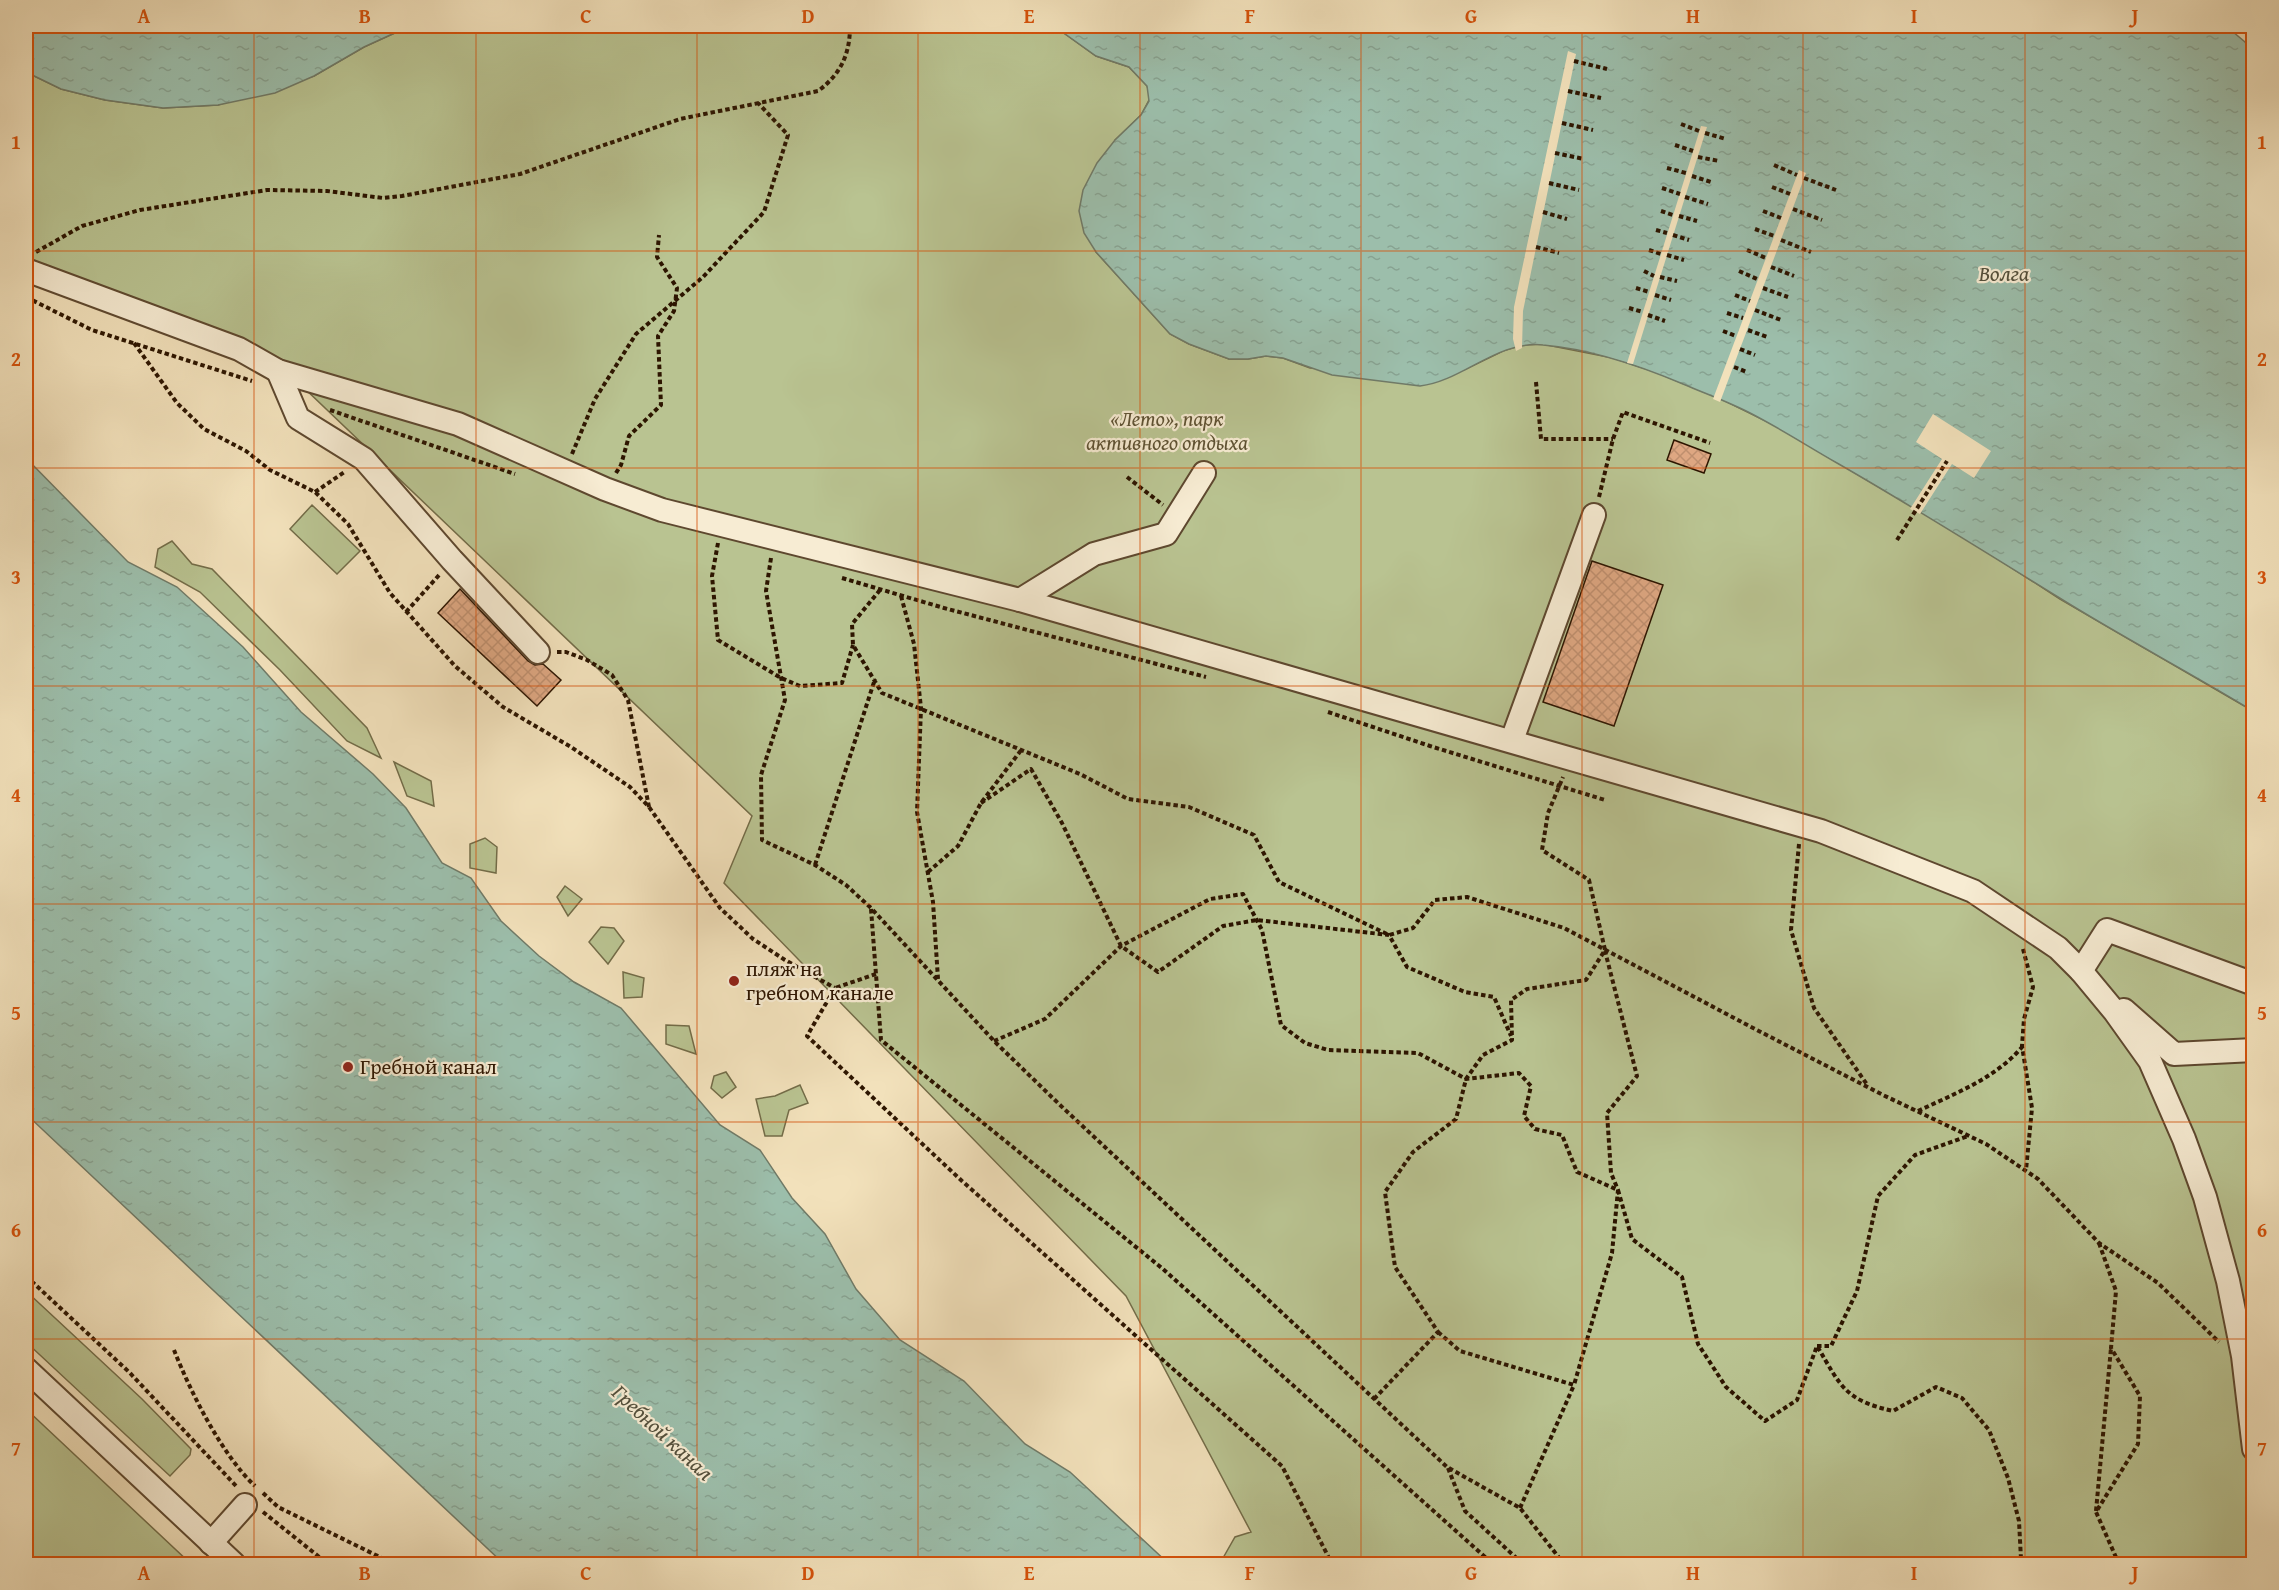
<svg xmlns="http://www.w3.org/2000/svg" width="2279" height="1590" font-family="'Gentium Book Plus',serif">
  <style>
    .green { fill: #b9c391; stroke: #736c48; stroke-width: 1.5 }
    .water { fill: url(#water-ripples); stroke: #707a67; stroke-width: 1.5 }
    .pier { fill: #f2e1bb }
    .building { fill: url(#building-cross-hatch); stroke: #2d1500; stroke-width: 1.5 }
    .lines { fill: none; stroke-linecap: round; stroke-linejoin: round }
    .minor-casing { stroke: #5e482f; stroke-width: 26 }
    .path { stroke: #2d1500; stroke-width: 4; stroke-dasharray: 4.5 3; stroke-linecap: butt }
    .minor { stroke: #f7ecd3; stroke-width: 22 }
    .grid { fill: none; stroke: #d5520b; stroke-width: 1.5; stroke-opacity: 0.55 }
    .poi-dot { fill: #8f2418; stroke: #f7ecd3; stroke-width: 2 }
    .labels { text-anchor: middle; stroke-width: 4.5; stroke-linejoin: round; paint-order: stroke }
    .park-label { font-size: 21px; font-style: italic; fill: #5e5233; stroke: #f7ecd3 }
    .poi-label { font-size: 21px; fill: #2d1500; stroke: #f7ecd3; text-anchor: start }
    .water-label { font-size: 22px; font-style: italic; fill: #54503c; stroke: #f7ecd3 }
    .neatline { fill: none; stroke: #d5520b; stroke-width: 2 }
    .grid-label { font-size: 20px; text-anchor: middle; font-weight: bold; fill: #d5520b }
  </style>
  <defs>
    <pattern id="water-ripples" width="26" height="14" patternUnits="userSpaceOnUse" patternTransform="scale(1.5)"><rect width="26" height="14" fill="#9cbeab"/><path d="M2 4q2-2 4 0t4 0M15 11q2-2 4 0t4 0" fill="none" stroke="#87a291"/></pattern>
    <pattern id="building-cross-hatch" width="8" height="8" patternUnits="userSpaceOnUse" patternTransform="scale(1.5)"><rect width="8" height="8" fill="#dea782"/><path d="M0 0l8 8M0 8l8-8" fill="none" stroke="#bf8f6e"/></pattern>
  </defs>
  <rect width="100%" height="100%" fill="#f2e1bb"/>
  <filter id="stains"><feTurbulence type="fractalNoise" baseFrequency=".00333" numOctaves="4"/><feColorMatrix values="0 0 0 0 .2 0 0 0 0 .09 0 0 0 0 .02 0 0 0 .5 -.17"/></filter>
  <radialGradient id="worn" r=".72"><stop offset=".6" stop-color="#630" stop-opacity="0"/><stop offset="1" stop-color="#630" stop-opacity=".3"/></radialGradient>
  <g class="green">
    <path d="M410,26H1054L1096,56L1129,67L1147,86L1150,94L1149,100L1141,115L1115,140L1096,252L1170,334L1189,344L1229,359H1248L1266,356L1283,358L1310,368L1464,370L1503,351L1522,345L1542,344L1613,358L1655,372L1721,399L1774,425L1970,541L2060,599L2253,711V1564H1230L1223,1558L1235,1537L1251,1532L1126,1296L724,883L752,816L280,365L26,274V72L61,89L105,100L163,108L218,105L314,76L364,47Z"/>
    <path d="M312,505L360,551L337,574L290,529Z"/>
    <path d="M172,541L192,564L212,569L367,728L381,758L347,741L280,670L200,592L155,567L158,549Z"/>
    <path d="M394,762L431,781L434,806L407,796Z"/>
    <path d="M485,838L497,847L496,873L470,868V844Z"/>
    <path d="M565,886L582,899L568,916L557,897Z"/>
    <path d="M601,927L614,928L624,941L608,964L589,942Z"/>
    <path d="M623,972L644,978L642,997L624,998Z"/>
    <path d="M666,1025L689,1026L696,1054L666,1044Z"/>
    <path d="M726,1072L736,1087L722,1098L711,1088L714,1076Z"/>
    <path d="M800,1085L808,1103L789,1110L782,1136H765L756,1099L775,1096Z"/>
    <path d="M26,1291L142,1399L191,1449L190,1455L170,1476L26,1342Z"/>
    <path d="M26,1409L191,1564H26Z"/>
  </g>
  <g class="water">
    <path d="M26,26H410L364,47L314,76L275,93L218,105L163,108L105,100L61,89L26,72Z"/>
    <path d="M1054,26H2226L2245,42L2254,55L2253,711C2189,672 2122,637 2058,597C1985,552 1912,506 1837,463C1809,447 1781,429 1752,414C1729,402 1706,394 1683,384C1638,365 1591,349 1543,345C1497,340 1463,381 1420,386L1332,375L1283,358L1266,356L1248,359H1229L1189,344L1170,334L1096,252L1084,233L1079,211L1083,190L1097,163L1115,140L1141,115L1149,101L1147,86L1129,67L1096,56Z"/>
    <path d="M26,458L128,562L177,587L243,647L301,712L373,774L406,808L442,863L471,878L501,921L539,956L574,982L621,1008L720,1125L760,1150L792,1198L825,1234L856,1289L900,1340L964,1381L1025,1444L1070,1472L1169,1564H504L26,1114Z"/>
  </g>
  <g class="pier">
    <path d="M1568,51L1576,54L1523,311L1522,348L1516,351L1513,339L1514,307Z"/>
    <path d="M1701,126L1707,127L1633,364L1627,363Z"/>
    <path d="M1799,170L1806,173L1720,402L1713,399Z"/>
    <path d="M1933,414L1991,451L1974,478L1952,464L1920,514L1910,509L1942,459L1916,442Z"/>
  </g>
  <g class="building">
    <path d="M1674,440L1711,454L1704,473L1667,460Z"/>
    <path d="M1592,561L1663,585L1614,726L1543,702Z"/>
    <path d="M460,589L528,661L535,665L543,664L561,680L537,706L438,613Z"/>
  </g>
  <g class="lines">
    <g class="minor-casing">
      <g id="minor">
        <path d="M26,270L239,349L278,371L458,424L605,489L662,510L1020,600L1821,831L1973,891L2058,948L2081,971L2107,930L2254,984"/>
        <path d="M278,371L298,418L364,459L452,560L538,652"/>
        <path d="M1020,600L1094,554L1166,534L1204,473"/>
        <path d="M1512,740L1594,515"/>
        <path d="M2081,971L2115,1012L2150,1061L2184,1139L2205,1197L2228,1281L2243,1356L2254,1449"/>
        <path d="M2124,1010L2174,1054L2254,1050"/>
        <path d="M26,1369L234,1564"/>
        <path d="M211,1543L245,1505"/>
      </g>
    </g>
    <g class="path">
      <path d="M1574,61L1607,69"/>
      <path d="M1568,91L1601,98"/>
      <path d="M1562,123L1593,130"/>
      <path d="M1681,124L1699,131"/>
      <path d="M1705,133L1726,139"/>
      <path d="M1675,145L1693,151"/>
      <path d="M1555,153L1584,159"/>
      <path d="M1698,157L1719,161"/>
      <path d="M1774,165L1797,175"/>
      <path d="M1667,168L1686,173"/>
      <path d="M1692,176L1711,182"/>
      <path d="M1804,178L1836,190"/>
      <path d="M1549,183L1579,190"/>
      <path d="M1772,187L1790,194"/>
      <path d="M1662,188L1680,194"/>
      <path d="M1685,197L1708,204"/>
      <path d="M1793,209L1822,220"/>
      <path d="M1661,211L1673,215"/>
      <path d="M1763,211L1781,218"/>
      <path d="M1543,212L1567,219"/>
      <path d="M1679,216L1697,221"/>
      <path d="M1755,229L1774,236"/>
      <path d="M1656,230L1667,233"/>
      <path d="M1673,235L1689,240"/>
      <path d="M1781,240L1811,252"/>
      <path d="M1536,247L1559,253"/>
      <path d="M1649,250L1661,254"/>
      <path d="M1747,250L1766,258"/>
      <path d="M36,252L82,226L140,210L267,190L327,191L383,198L402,196L520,174L680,119L818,91C841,74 850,54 850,26"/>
      <path d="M1667,255L1684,260"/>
      <path d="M1771,267L1794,276"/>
      <path d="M1644,271L1654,276"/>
      <path d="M1739,271L1757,279"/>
      <path d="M1660,277L1677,281"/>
      <path d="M1636,288L1649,292"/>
      <path d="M1763,288L1788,297"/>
      <path d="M1655,295L1671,300"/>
      <path d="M1735,295L1750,301"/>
      <path d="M26,297L92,330L252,381"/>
      <path d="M1629,308L1643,312"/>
      <path d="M1755,310L1781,320"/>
      <path d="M1727,313L1743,318"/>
      <path d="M1648,315L1665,321"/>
      <path d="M1748,330L1767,337"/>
      <path d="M1723,331L1736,336"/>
      <path d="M134,343L177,403L204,429L246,451L270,470L315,492L348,524L390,593L455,666L503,707L571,747L630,787L649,807L720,908L753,939L785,960L835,988"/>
      <path d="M1740,349L1755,355"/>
      <path d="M1734,367L1747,372"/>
      <path d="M1536,382L1541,439H1613"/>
      <path d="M330,410L515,474"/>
      <path d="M572,454L595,399L636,334L703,277L764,212L788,135L758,103"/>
      <path d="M616,473L621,465L629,436L661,405L658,336L674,311L677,288L657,257L659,235"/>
      <path d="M1127,477L1163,505"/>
      <path d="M315,492L346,471"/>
      <path d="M1599,497L1613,439L1623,412L1710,443"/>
      <path d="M1897,540L1947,461"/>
      <path d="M718,543L712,576L718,640L781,678L800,686L842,683L853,645"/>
      <path d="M771,558L766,591L785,700L761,775L762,840L815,865L846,885L871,908L994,1041L1060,1105L1447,1467L1520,1508L1564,1564"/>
      <path d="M842,578L944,608L1206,677"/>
      <path d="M880,590L852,624L853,645L882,693L1080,774L1128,799L1189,807L1254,835L1279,882L1389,935L1413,928L1435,900L1467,897L1564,928L1755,1029L1883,1095L1986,1144L2038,1179L2099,1243L2158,1283L2219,1342"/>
      <path d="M901,596L914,644L921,708L917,812L933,902L938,979"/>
      <path d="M406,612L440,574"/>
      <path d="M557,652H566L587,660L612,675L628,700L649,807"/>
      <path d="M1328,712L1430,746L1605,800"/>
      <path d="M981,803L1031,769L1062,823L1121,946L1158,972L1223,926L1257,920L1389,935L1407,967L1465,992L1494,997L1511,1036"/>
      <path d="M1799,844L1791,930L1814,1008L1868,1086"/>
      <path d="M815,865L875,679"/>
      <path d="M928,872L958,846L981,803L1022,749"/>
      <path d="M871,909L881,1040L1163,1269L1493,1564"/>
      <path d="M2023,949L2033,987L2024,1019L2022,1046L2032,1108L2026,1170"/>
      <path d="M876,974L835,988L807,1036L962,1181L1282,1466L1332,1564"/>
      <path d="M994,1041L1045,1019L1121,946L1210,899L1243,894L1262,930L1281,1025L1305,1043L1328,1050L1418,1053L1466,1079L1519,1073L1531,1086L1524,1116L1535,1129L1562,1135L1577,1172L1618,1190L1632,1239L1682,1277L1698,1344L1726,1387L1765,1421L1797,1400L1817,1346C1841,1386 1844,1400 1893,1411L1936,1387L1962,1398L1989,1430L2008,1478L2019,1521L2021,1559L2026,1564"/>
      <path d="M1918,1111C1954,1094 1996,1078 2022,1047"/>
      <path d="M2099,1243L2116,1291L2111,1348L2140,1396L2138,1444L2096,1512L2119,1564"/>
      <path d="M26,1276L129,1372L238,1488"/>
      <path d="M1438,1332L1460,1351L1574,1385L1612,1253L1618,1190L1611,1173L1607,1113L1637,1076L1605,951"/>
      <path d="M1817,1346H1831L1857,1291L1878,1196L1915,1155L1968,1136"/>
      <path d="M174,1350C191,1393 222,1455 255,1486"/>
      <path d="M1374,1399L1438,1332L1395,1267L1385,1192L1413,1152L1456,1119L1466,1079L1483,1055L1512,1040L1511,1000L1527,989L1586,980L1605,950L1589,880L1542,850L1548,813L1563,777"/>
      <path d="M1448,1468L1465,1511L1523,1564"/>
      <path d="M263,1493L278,1507L394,1564"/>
      <path d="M1520,1508L1574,1385"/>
      <path d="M2096,1511L2111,1348"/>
      <path d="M263,1512L328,1564"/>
    </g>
    <use href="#minor" class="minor"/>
  </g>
  <path class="grid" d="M254,26V1564M476,26V1564M697,26V1564M918,26V1564M1140,26V1564M1361,26V1564M1582,26V1564M1803,26V1564M2025,26V1564M26,251H2254M26,468H2254M26,686H2254M26,904H2254M26,1122H2254M26,1339H2254"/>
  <g class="poi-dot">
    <circle cx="734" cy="981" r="6"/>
    <circle cx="348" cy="1067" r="6"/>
  </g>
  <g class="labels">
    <g class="park-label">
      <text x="1167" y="426">«Лето», парк<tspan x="1167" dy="24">активного отдыха</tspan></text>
    </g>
    <g class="poi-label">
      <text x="746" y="976">пляж на<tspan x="746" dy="24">гребном канале</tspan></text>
      <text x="360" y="1074">Гребной канал</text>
    </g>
    <g class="water-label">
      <text x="2004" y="281">Волга</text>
      <text transform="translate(663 1432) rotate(43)" y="8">Гребной канал</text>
    </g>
  </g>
  <rect width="2279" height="1590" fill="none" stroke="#f2e1bb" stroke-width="66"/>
  <rect x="33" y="33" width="2213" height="1524" class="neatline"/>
  <g class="grid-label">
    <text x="144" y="23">A</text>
    <text x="365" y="23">B</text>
    <text x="586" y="23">C</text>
    <text x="808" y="23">D</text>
    <text x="1029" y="23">E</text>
    <text x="1250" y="23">F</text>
    <text x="1471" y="23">G</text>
    <text x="1693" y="23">H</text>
    <text x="1914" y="23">I</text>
    <text x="2135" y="23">J</text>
    <text x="16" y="149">1</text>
    <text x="2262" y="149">1</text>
    <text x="16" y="366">2</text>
    <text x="2262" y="366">2</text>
    <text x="16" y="584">3</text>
    <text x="2262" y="584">3</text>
    <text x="16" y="802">4</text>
    <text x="2262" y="802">4</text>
    <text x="16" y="1020">5</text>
    <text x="2262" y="1020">5</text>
    <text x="16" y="1237">6</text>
    <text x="2262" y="1237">6</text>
    <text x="16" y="1455">7</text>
    <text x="2262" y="1455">7</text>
    <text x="144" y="1580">A</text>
    <text x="365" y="1580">B</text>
    <text x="586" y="1580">C</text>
    <text x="808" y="1580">D</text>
    <text x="1029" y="1580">E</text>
    <text x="1250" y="1580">F</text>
    <text x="1471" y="1580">G</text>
    <text x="1693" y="1580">H</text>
    <text x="1914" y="1580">I</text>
    <text x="2135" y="1580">J</text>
  </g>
  <rect width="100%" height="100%" filter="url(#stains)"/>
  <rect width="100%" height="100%" fill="url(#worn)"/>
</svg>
